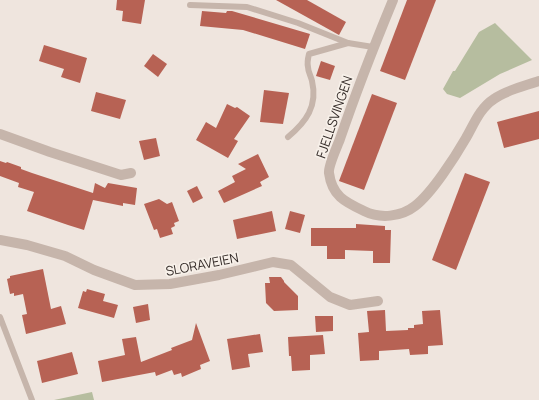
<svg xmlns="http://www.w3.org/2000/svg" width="539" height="400" font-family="Manrope,sans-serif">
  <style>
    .green { fill: #b6bd9f }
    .building { fill: #b76254 }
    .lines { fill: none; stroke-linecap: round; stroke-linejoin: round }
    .lane { stroke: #c6b5ab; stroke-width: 6 }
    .street { stroke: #c6b5ab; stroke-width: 10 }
    .labels { text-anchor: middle; stroke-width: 3.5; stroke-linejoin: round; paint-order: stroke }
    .street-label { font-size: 13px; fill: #352c29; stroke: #f7f0e9 }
  </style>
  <rect width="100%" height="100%" fill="#efe5de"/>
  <g class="green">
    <path d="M495,23L532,60L500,74L460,98L447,94L443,89L453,71H455L479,32Z"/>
    <path d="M92,392L94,400H54Z"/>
  </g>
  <g class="building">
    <path d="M117,0H145L141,24L122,21L123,11L116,10Z"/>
    <path d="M276,0H307L346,22L339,35Z"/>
    <path d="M407,0H436L405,80L380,71Z"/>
    <path d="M202,11L226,13L227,11H232L310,34L305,49L243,30L200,26Z"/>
    <path d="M44,45L87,58L80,83L61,77L64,69L39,61Z"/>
    <path d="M153,54L167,64L158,77L144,66Z"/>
    <path d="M321,61L335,66L330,80L316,76Z"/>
    <path d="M264,90L289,93L283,124L260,122Z"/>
    <path d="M96,92L126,100L120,119L91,111Z"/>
    <path d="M372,94L397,103L364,190L339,181Z"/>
    <path d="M227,104L235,108L237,107L250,116L234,139L238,141L228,158L196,140L206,122L216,128Z"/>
    <path d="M539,111V139L504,148L497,122Z"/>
    <path d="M156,138L160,156L144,160L139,141Z"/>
    <path d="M258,154L269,177L260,182L262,186L224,203L218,191L235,182L232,176L246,169L238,164Z"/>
    <path d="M0,161L6,163L7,162L21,167V169L32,173L93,193L95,183L105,188L108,183L137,188L135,205L123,203V206L93,200L84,230L68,225L27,211L34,192L18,187L19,183L0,176Z"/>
    <path d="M465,173L490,182L456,270L432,260Z"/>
    <path d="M197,186L203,198L193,203L187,191Z"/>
    <path d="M159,199L167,204L172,202L179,221L174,223L175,226L171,228L173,234L160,238L157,229L154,230L144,204Z"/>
    <path d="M272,211L276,231L237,239L233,220Z"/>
    <path d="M290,211L305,215L300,233L285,229Z"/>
    <path d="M356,224L385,226V230H391L390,263H373V251L345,250V259H327V246H311V228H356Z"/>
    <path d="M43,269L51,309L61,306L66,324L26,334L22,315L27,314L23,294L14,296V293L10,294L7,279L10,278V276Z"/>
    <path d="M269,277H281L284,281V282L298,296V310L274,311L266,303L265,283H270Z"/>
    <path d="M87,289L105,294L103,301L118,305L114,318L78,308L83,291L86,292Z"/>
    <path d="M148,304L150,320L136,323L133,307Z"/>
    <path d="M385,310L386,331L408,330V328H414V325L423,324L422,311L440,310L443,345L428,346V354L410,355L409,349L379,351V360L360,361L358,333L369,332L367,311Z"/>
    <path d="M315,316H333V331L316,332Z"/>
    <path d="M196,323L210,361L200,365L201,369L182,377L181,373L174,375L172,370L156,376L155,372L102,382L98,361L125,355L122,339L136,337L141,362L172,350L171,348L192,340Z"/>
    <path d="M260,334L263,352L248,354L250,367L232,370L227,339Z"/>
    <path d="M323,335L325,354L310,355V370L292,371L291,356H289L288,337Z"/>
    <path d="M72,352L78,374L42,383L37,361Z"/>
  </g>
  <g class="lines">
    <g class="lane">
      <path d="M190,5L247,7L298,23L348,43L373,47"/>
      <path d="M288,137C306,122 318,106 312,81C311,76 308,72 308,67C307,63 308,58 309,54L348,43"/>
      <path d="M0,317L32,400"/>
    </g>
    <g class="street">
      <path d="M393,0C374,46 356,92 340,139C337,147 328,166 329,173C332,196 345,202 364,211C380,219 401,217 415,206C432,193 455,157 466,138C474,124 480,108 494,99C506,90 525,86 539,81"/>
      <path d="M0,134L50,152L121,175L131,173"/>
      <path d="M0,240L27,245L65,256L94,270L135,285L170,284L219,275L273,262L291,265L330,297L350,305L378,301"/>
    </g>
  </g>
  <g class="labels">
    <g class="street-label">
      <text transform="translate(334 117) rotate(-71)" y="5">FJELLSVINGEN</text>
      <text transform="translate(202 264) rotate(-11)" y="5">SLORAVEIEN</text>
    </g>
  </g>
</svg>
